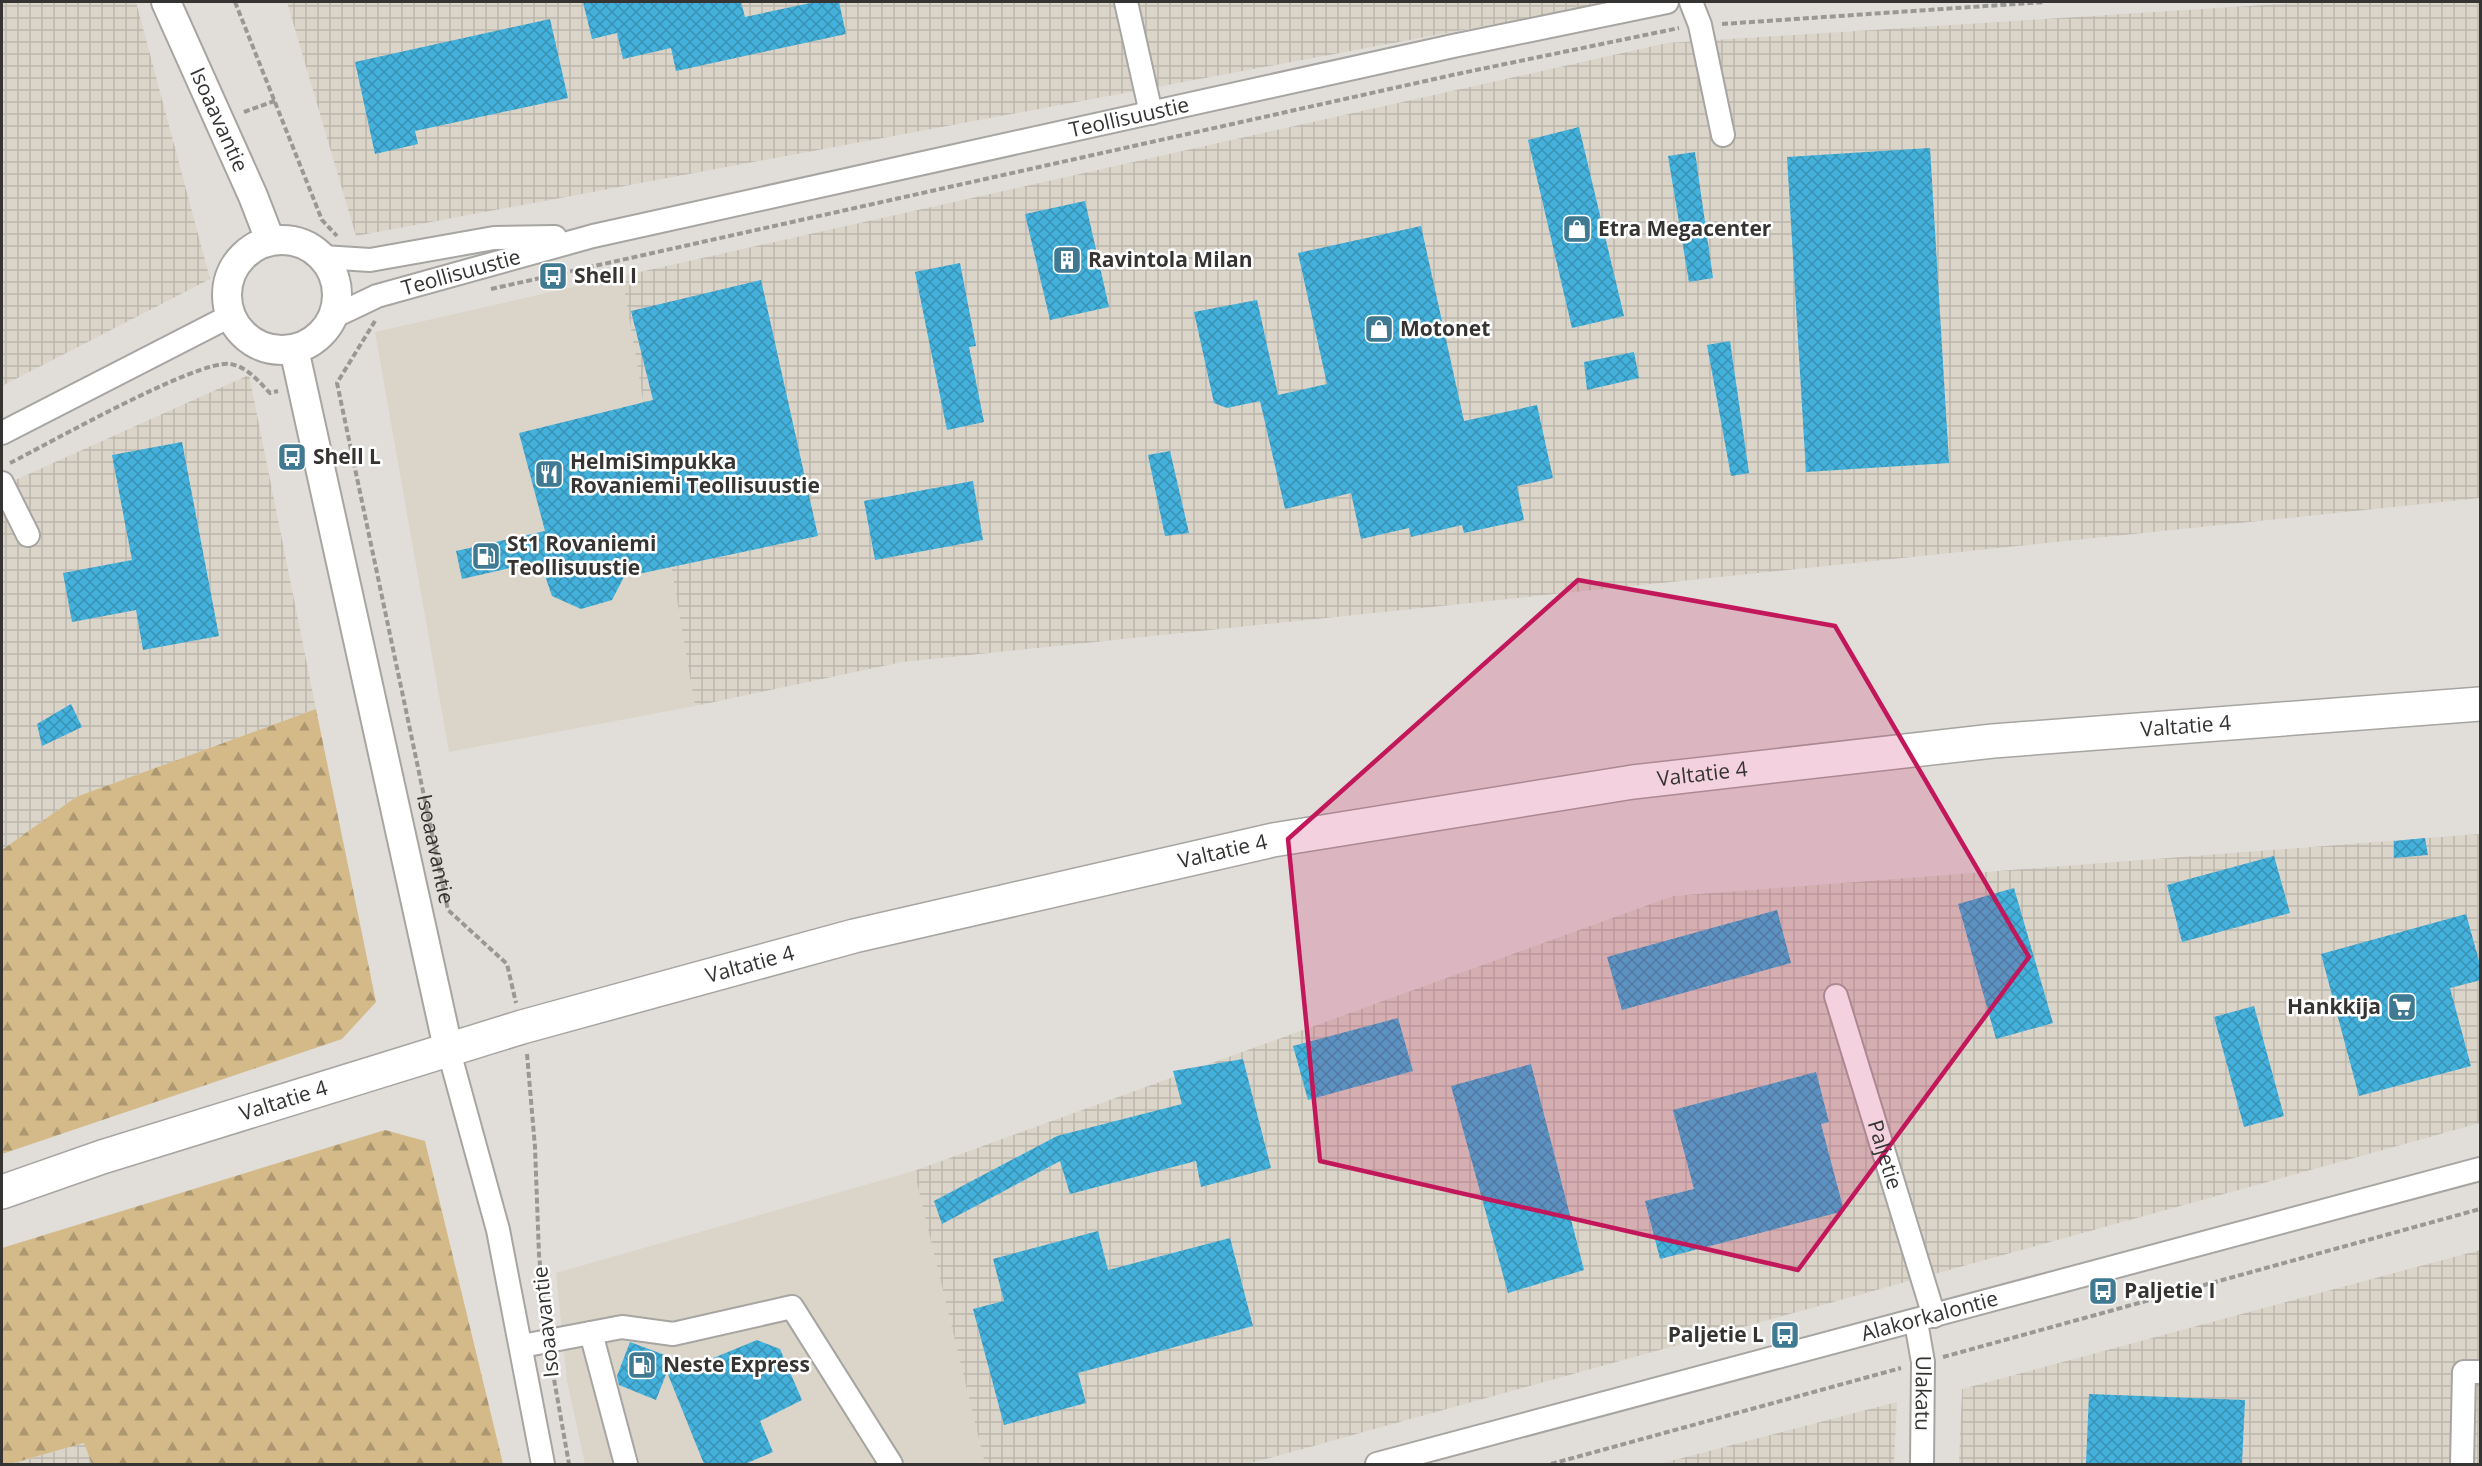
<svg xmlns="http://www.w3.org/2000/svg" width="2482" height="1466" font-family="'Open Sans',sans-serif">
  <style>
    .built { fill: #dad4c9 }
    .industrial { fill: url(#industrial-grid) }
    .forest { fill: url(#forest-firs) }
    .building { fill: url(#building-cross-hatch) }
    .lines { fill: none; stroke-linecap: round; stroke-linejoin: round }
    .minor-casing { stroke: #a7a5a1; stroke-width: 26 }
    .major-casing { stroke: #a7a5a1; stroke-width: 32 }
    .highway-casing { stroke: #a7a5a1; stroke-width: 36 }
    .path { stroke: #9a9895; stroke-width: 4; stroke-dasharray: 6 3; stroke-linecap: butt }
    .minor { stroke: #fff; stroke-width: 22 }
    .major { stroke: #fff; stroke-width: 28 }
    .highway { stroke: #fff; stroke-width: 33 }
    .marked { fill: #c2185b; fill-opacity: 0.2; stroke: #c2185b; stroke-width: 4.5; stroke-linejoin: round }
    .labels { text-anchor: middle; stroke-width: 5; stroke-linejoin: round; paint-order: stroke }
    .street-label { font-size: 21px; fill: #353432; stroke: #fff }
    .poi-label { font-size: 21px; font-weight: bold; fill: #353432; stroke: #fff; text-anchor: start }
  </style>
  <defs>
    <pattern id="industrial-grid" width="8" height="8" patternUnits="userSpaceOnUse" patternTransform="scale(1.5)"><rect width="8" height="8" fill="#dad4c9"/><path d="M0 4h8M4 0v8" fill="none" stroke="#bcb7ad"/></pattern>
    <pattern id="forest-firs" width="22" height="20" patternUnits="userSpaceOnUse" patternTransform="scale(1.5)"><rect width="22" height="20" fill="#d4b989"/><path d="M5 1l3.5 6h-7zM16 11l3.5 6h-7z" fill="#ad9771"/></pattern>
    <pattern id="building-cross-hatch" width="8" height="8" patternUnits="userSpaceOnUse" patternTransform="scale(1.5)"><rect width="8" height="8" fill="#43b1dc"/><path d="M0 0l8 8M0 8l8-8" fill="none" stroke="#3991b3"/></pattern>
  </defs>
  <rect width="100%" height="100%" fill="#e1deda"/>
  <g class="built">
    <path d="M622,276L695,706L449,752L375,332Z"/>
    <path d="M914,1171L985,1464H585L567,1381L556,1273Z"/>
  </g>
  <g class="industrial">
    <path d="M2,2H136L210,279L2,386Z"/>
    <path d="M287,2H1614L356,236Z"/>
    <path d="M2312,2H2480V498L902,662L695,706L622,276L1667,43Z"/>
    <path d="M249,375L316,709L76,797L2,850V486Z"/>
    <path d="M2480,834V1123L1248,1464H985L914,1171L1673,896Z"/>
    <path d="M2480,1250V1464H1959L1962,1389Z"/>
    <path d="M1897,1402L1894,1464H1659Z"/>
    <path d="M85,1443L92,1464H10Z"/>
  </g>
  <g class="forest">
    <path d="M316,709L376,1002L342,1039L2,1154V850L76,797Z"/>
    <path d="M385,1130L425,1141L503,1464H92L84,1443L10,1464H2V1248Z"/>
  </g>
  <g class="building">
    <path d="M583,2H741L745,17L815,2H839L846,34L676,71L671,48L623,59L617,33L592,39Z"/>
    <path d="M550,19L568,98L415,131L418,144L375,154L355,62Z"/>
    <path d="M1579,127L1624,316L1572,328L1528,140Z"/>
    <path d="M1930,148L1949,463L1806,472L1787,157Z"/>
    <path d="M1695,152L1713,278L1689,282L1668,156Z"/>
    <path d="M1085,201L1109,307L1050,320L1025,214Z"/>
    <path d="M1421,226L1464,421L1537,405L1553,478L1517,486L1524,520L1464,533L1462,525L1411,537L1409,528L1361,539L1351,493L1285,509L1260,401L1227,408L1214,403L1194,312L1257,300L1278,395L1327,384L1298,253Z"/>
    <path d="M960,263L976,346L969,347L984,422L947,430L915,272Z"/>
    <path d="M761,280L818,536L624,577L612,600L581,609L552,596L540,561L462,579L456,551L545,531L519,433L653,400L631,311Z"/>
    <path d="M1730,341L1749,473L1731,476L1707,345Z"/>
    <path d="M1634,352L1639,378L1587,390L1584,362Z"/>
    <path d="M182,442L219,636L143,650L136,610L72,622L63,573L132,560L112,455Z"/>
    <path d="M1170,451L1189,533L1165,536L1148,455Z"/>
    <path d="M973,481L983,540L875,560L864,501Z"/>
    <path d="M71,704L82,727L42,746L37,724Z"/>
    <path d="M2425,838L2428,855L2394,858V841Z"/>
    <path d="M2274,856L2290,913L2182,942L2167,885Z"/>
    <path d="M2014,888L2053,1023L1996,1039L1958,904Z"/>
    <path d="M1777,910L1791,963L1622,1010L1607,957Z"/>
    <path d="M2466,914L2481,968V980L2450,988L2471,1066L2359,1096L2321,954Z"/>
    <path d="M2254,1006L2284,1116L2244,1127L2214,1017Z"/>
    <path d="M1398,1018L1413,1071L1308,1100L1293,1046Z"/>
    <path d="M1243,1059L1271,1168L1201,1187L1196,1161L1070,1194L1060,1161L942,1224L934,1201L1057,1136L1182,1104L1173,1071Z"/>
    <path d="M1531,1064L1584,1270L1508,1293L1451,1086Z"/>
    <path d="M1816,1072L1829,1122L1821,1124L1844,1211L1660,1259L1645,1201L1694,1189L1673,1110Z"/>
    <path d="M1098,1231L1108,1270L1230,1238L1253,1326L1078,1373L1086,1403L1004,1425L973,1309L1004,1301L993,1259Z"/>
    <path d="M757,1340L780,1349L802,1400L760,1421L773,1452L745,1464H704L667,1372L656,1400L619,1385L617,1376L630,1342L694,1366Z"/>
    <path d="M2089,1394L2245,1400L2242,1464H2086Z"/>
  </g>
  <g class="lines">
    <g class="minor-casing">
      <g id="minor">
        <path d="M1126,2L1151,113"/>
        <path d="M1691,2L1700,25L1723,135"/>
        <path d="M323,257L370,260L494,238L555,237"/>
        <path id="s2" d="M333,317L377,296L593,236L1453,46L1667,2"/>
        <path d="M2,433L230,316"/>
        <path d="M2,483L28,535"/>
        <path id="s3" d="M1836,996L1934,1316"/>
        <path d="M448,1048L498,1230L543,1464"/>
        <path id="s4" d="M1916,1322L1923,1362L1922,1464"/>
        <path d="M591,1333L626,1464"/>
        <path d="M522,1346L622,1327L673,1334L792,1307L891,1464"/>
        <path id="s5" d="M1377,1464L2480,1169"/>
        <path d="M2462,1464L2464,1372H2480"/>
      </g>
    </g>
    <g class="major-casing">
      <g id="major">
        <path id="s6" d="M166,2L253,196L270,240"/>
        <circle cx="282" cy="295" r="55"/>
        <path d="M294,349L448,1048"/>
      </g>
    </g>
    <g class="highway-casing">
      <g id="highway">
        <path id="s7" d="M2,1192L102,1157L522,1027L854,936L1273,840L1633,782L1993,741L2480,704"/>
      </g>
    </g>
    <g class="path">
      <path d="M235,2L322,220L337,236"/>
      <path d="M1722,24L2045,2"/>
      <path d="M244,112L277,100"/>
      <path d="M491,289L1457,74L1679,28"/>
      <path id="s1" d="M375,321L337,383L448,910L507,964L516,1003"/>
      <path d="M10,463C48,444 198,359 230,364C248,367 258,381 270,393L278,391"/>
      <path d="M527,1054L535,1147L539,1255L546,1322"/>
      <path d="M1943,1357L2480,1209"/>
      <path d="M551,1362L569,1464"/>
      <path d="M1551,1464L1901,1368"/>
    </g>
    <use href="#minor" class="minor"/>
    <use href="#major" class="major"/>
    <use href="#highway" class="highway"/>
  </g>
  <path class="marked" d="M1578,580L1835,626L2029,957L1798,1270L1320,1161L1288,839Z"/>
  <defs>
    <g id="shop-square" transform="scale(1.5)"><rect x="-9" y="-9" width="18" height="18" rx="4" fill="#3f7a92" stroke="#fff"/><path d="M-5-2.5h2.3a2.7 3.5 0 0 1 5.4 0H5L5.5 6h-11ZM-1.5-2.5h3a1.5 2.3 0 0 0-3 0Z" fill="#fff"/></g>
    <g id="building-square" transform="scale(1.5)"><rect x="-9" y="-9" width="18" height="18" rx="4" fill="#3f7a92" stroke="#fff"/><path d="M-4-6H4V6H1V3H-1V6H-4ZM-2.5-4.3h1.7v1.8h-1.7ZM.8-4.3h1.7v1.8H.8ZM-2.5-1h1.7V.8h-1.7ZM.8-1h1.7V.8H.8Z" fill="#fff"/></g>
    <g id="bus-square" transform="scale(1.5)"><rect x="-9" y="-9" width="18" height="18" rx="4" fill="#3f7a92" stroke="#fff"/><path d="M-5-6H5V4H4V6H2V4H-2V6H-4V4H-5ZM-3.5-4V0h7V-4ZM-3.5 1.2v1.5H-2V1.2ZM2 1.2v1.5H3.5V1.2Z" fill="#fff"/></g>
    <g id="restaurant-square" transform="scale(1.5)"><rect x="-9" y="-9" width="18" height="18" rx="4" fill="#3f7a92" stroke="#fff"/><path d="M-5-6h1v4h1v-4h1v4h1v-4h1v5L-1.5 .5V6h-2V.5L-5-1ZM5-6V6H3V1.5H1.5Q1.5-4 5-6Z" fill="#fff"/></g>
    <g id="fuel-square" transform="scale(1.5)"><rect x="-9" y="-9" width="18" height="18" rx="4" fill="#3f7a92" stroke="#fff"/><path d="M-5.5-6h7V0h2V4h1.3V-2.5L3-4.5l.8-.8L6-3V5H2.5V1h-1V6h-7ZM-4.2-4.7v3.2H.2V-4.7Z" fill="#fff"/></g>
    <g id="supermarket-square" transform="scale(1.5)"><rect x="-9" y="-9" width="18" height="18" rx="4" fill="#3f7a92" stroke="#fff"/><path d="M-6-5.5h2.5l.6 2H6L4.5 2H-2.5L-4.4-4H-6ZM-1.5 3.2a1.3 1.3 0 1 0 .1 0ZM3 3.2a1.3 1.3 0 1 0 .1 0Z" fill="#fff"/></g>
  </defs>
  <g fill-rule="evenodd">
    <use href="#shop-square" x="1577" y="229"/>
    <use href="#building-square" x="1067" y="260"/>
    <use href="#bus-square" x="553" y="276"/>
    <use href="#shop-square" x="1379" y="329"/>
    <use href="#bus-square" x="292" y="457"/>
    <use href="#restaurant-square" x="549" y="474"/>
    <use href="#fuel-square" x="486" y="556"/>
    <use href="#supermarket-square" x="2402" y="1007"/>
    <use href="#bus-square" x="2103" y="1291"/>
    <use href="#bus-square" x="1785" y="1335"/>
    <use href="#fuel-square" x="642" y="1365"/>
  </g>
  <g class="labels">
    <g class="street-label">
      <text dy="7" stroke="none"><textPath href="#s2" startOffset="822">Teollisuustie</textPath></text>
      <text dy="7" stroke="none"><textPath href="#s6" startOffset="129">Isoaavantie</textPath></text>
      <text dy="7" stroke="none"><textPath href="#s2" startOffset="136">Teollisuustie</textPath></text>
      <text dy="7" stroke="none"><textPath href="#s7" startOffset="2240">Valtatie 4</textPath></text>
      <text dy="7" stroke="none"><textPath href="#s7" startOffset="1754">Valtatie 4</textPath></text>
      <text dy="7" stroke="none"><textPath href="#s1" startOffset="549">Isoaavantie</textPath></text>
      <text dy="7" stroke="none"><textPath href="#s7" startOffset="1268">Valtatie 4</textPath></text>
      <text dy="7" stroke="none"><textPath href="#s7" startOffset="782">Valtatie 4</textPath></text>
      <text dy="7" stroke="none"><textPath href="#s7" startOffset="296">Valtatie 4</textPath></text>
      <text dy="7" stroke="none"><textPath href="#s3" startOffset="166">Paljetie</textPath></text>
      <text dy="7" stroke="none"><textPath href="#s5" startOffset="572">Alakorkalontie</textPath></text>
      <text transform="translate(546 1322) rotate(-96)" y="7">Isoaavantie</text>
      <text dy="7" stroke="none"><textPath href="#s4" startOffset="72">Ulakatu</textPath></text>
    </g>
    <g class="poi-label">
      <text x="1598" y="236">Etra Megacenter</text>
      <text x="1088" y="267">Ravintola Milan</text>
      <text x="574" y="283">Shell I</text>
      <text x="1400" y="336">Motonet</text>
      <text x="313" y="464">Shell L</text>
      <text x="570" y="469">HelmiSimpukka<tspan x="570" dy="24">Rovaniemi Teollisuustie</tspan></text>
      <text x="507" y="551">St1 Rovaniemi<tspan x="507" dy="24">Teollisuustie</tspan></text>
      <text x="2381" y="1014" text-anchor="end">Hankkija</text>
      <text x="2124" y="1298">Paljetie I</text>
      <text x="1764" y="1342" text-anchor="end">Paljetie L</text>
      <text x="663" y="1372">Neste Express</text>
    </g>
  </g>
  <rect width="2482" height="1466" fill="none" stroke="#353432" stroke-width="6"/>
</svg>
